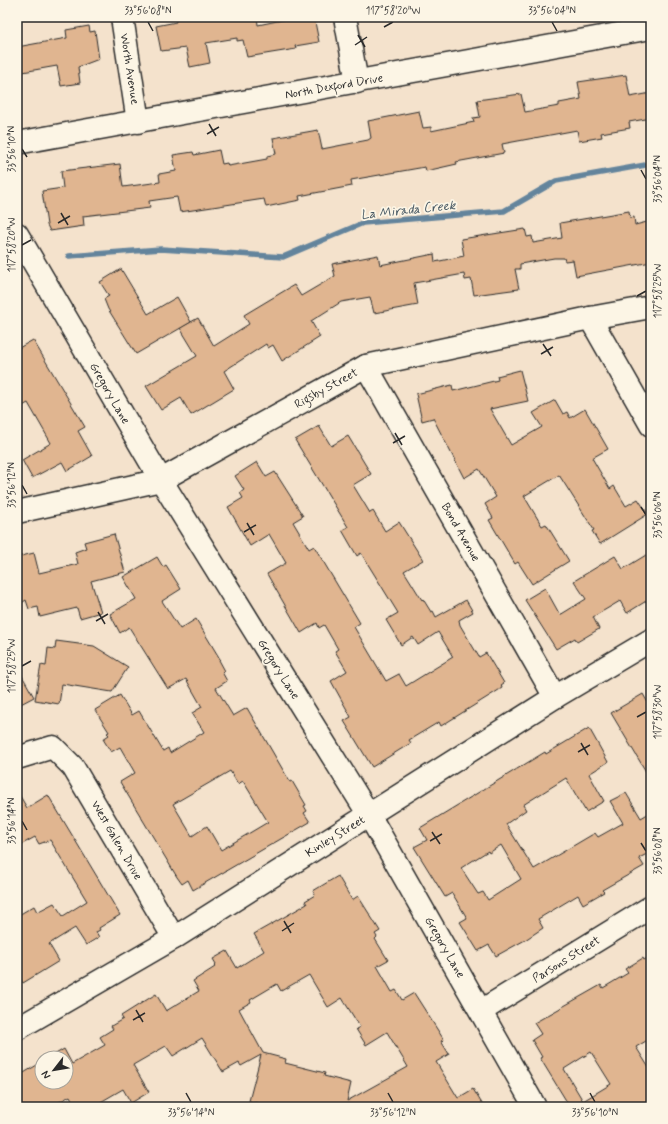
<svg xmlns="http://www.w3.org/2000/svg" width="668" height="1124" font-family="Mynerve,sans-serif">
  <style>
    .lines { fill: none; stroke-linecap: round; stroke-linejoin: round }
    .stream { stroke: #63849c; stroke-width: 5.5 }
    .building { fill: #e0b590; stroke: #2b2b2b; fill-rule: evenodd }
    .minor-casing { stroke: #2b2b2b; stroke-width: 25 }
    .minor { stroke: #fcf5e5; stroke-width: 22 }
    .ticks { fill: none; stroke: #2b2b2b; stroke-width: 1.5 }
    .labels { text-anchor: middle; stroke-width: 3.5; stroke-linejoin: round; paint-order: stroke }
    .street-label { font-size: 12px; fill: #2b2b2b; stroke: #fcf5e5 }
    .water-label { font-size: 13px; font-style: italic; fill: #475863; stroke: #fcf5e5 }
    .neatline { fill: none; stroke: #2b2b2b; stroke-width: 1.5 }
    .ticks-label { font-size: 10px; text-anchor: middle; fill: #2b2b2b }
  </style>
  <rect width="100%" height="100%" fill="#f4e2cc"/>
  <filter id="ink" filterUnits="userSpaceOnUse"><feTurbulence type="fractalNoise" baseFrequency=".025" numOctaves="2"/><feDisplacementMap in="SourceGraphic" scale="8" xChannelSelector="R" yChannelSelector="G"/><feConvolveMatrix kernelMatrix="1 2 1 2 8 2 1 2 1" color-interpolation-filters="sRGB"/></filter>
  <g filter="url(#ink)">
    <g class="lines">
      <path class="stream" d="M69,256L161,249L283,257L363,223L504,211L556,181L651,164"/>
    </g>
    <g class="building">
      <path d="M175,17H257L258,25L287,19V17H314L319,42L295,46L296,49L247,57L243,40L237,41V38L206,43L210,63L190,67L186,48L161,51L156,26L176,22Z"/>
      <path d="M89,26L90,32L95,31L99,59L78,67L80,83L61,86L57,66L17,73V47L67,38L66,30Z"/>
      <path d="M626,75L630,97L651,93V118L629,122L630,128L601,133L602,137L579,141L577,130L502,144L504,153L456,162L457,164L426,171L425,167L351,180L352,186L299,196L300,200L266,207L264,199L180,212L177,197L149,201L150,208L83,216L84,226L50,231L47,225L42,191L63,188L61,171L120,164L123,187L160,182L159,174L176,171L173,155L193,152L194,155L219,150L222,164L227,163L228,166L267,159V156L276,154L273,138L318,130L322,149L368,140L371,138L368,121L419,111L423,128L431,127V131L474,122L473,118L480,117L477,100L521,94L525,112L559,106V103L581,99L578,82Z"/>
      <path d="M629,211L630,218L634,217L635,225L651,221V262L576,276L573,260L565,261L564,258H554L520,264V269H515L519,289L474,295L471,279L465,280L464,274L414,283L418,305L374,313L370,297L341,302L311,321L320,337L282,361L273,345L268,348L266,344L224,371L234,389L191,415L181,398L161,410L146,386L197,356L180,328L198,318L214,346L249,324L244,315L294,285L301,296L335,276L332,264L378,255L380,265L434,254L435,262L464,256L461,239L525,229L527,237L532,236L533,243L562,238L560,223Z"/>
      <path d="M121,269L148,314L177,297L191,322L136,354L108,309L104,299L109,296L100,282Z"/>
      <path d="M33,340L85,427L78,431L92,456L67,471L62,462L32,478L22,460L51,443L28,403L17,409V349Z"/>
      <path d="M520,370L528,401L490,409L511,445L542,427L533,413L555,400L563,414L567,412L570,418L585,409L608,449L592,458L610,489L614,486L626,506L638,499L648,514L600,544L592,531L594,530L559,475L524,496L542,526L546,524L569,561L532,584L518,562L515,564L489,520L493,518L485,504L496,497L479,469L464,478L433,418L422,421L416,394L452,385L453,391L498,380L497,376Z"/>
      <path d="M319,426L331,446L348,436L371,474L353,485L370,513L373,511L385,531L399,522L423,560L404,571L422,600L423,599L431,612L433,611L436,617L466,600L473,612L459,620L460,625L479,657L486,653L504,683L501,685L502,688L441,726L439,722L409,740L411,743L372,767L344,721L351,717L331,681L347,671L335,651L338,649L324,625L319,628L317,623L301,633L267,574L286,563L269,534L250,546L228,507L243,498L240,493L244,490L235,476L257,462L266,477L275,472L303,516L293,522L309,549L314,546L360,623L354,627L386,681L399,674L406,686L453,657L438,632L418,645L413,637L401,645L386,620L398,613L361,553L357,556L342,530L348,527L295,440Z"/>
      <path d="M114,534L125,572L91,581L101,612L80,618L77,608L40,617L38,607L29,609L26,600L17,606V557L34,553L39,573L78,564L75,552L86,548L84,542Z"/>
      <path d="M651,552V598L627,613L620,601L593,617L599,629L577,642L575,638L556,649L525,600L545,588L560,615L586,599L574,581L615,556L623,569Z"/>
      <path d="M157,557L163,567L166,565L181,589L162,601L180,629L196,619L220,659L219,660L225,671L222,672L227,681L216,688L233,716L247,708L290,782L292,781L306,805L304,806L307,811L304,813L310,822L193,890L188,880L182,884L177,877L120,782L135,773L120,747L111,752L103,739L109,735L107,733L109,732L95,710L120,695L132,715L139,711L163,751L168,748L170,753L204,732L192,713L202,707L186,679L168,689L129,627L120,633L110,614L136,599L123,577ZM230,771L238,784L243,781L268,822L221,850L207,826L192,836L173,804Z"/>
      <path d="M56,641L94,646L128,667L112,692L62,684L59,704L35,700L41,665L46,666L48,648L55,649Z"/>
      <path d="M17,667L34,697L17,706Z"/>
      <path d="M643,694L651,708V780L611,713Z"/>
      <path d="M589,728L608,762L589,774L604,801L586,812L566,778L523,805L526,810L506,824L534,869L595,833L598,837L623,823L610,801L626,793L641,818L651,812V852L639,858L644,866L602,890L604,892L583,904L578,895L538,919L543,928L525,940L496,956L489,945L478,951L460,922L467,918L452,893L445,897L414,847L427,840L420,828L545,752L546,754ZM501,845L521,879L488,900L483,892L478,894L461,868L488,851L489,853Z"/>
      <path d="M17,791L27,808L48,795L120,915L99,928L100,930L96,932L99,937L86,945L75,928L49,944L59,961L23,983L17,974V916L34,906L37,912L54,903L63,916L87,901L50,840L39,844L35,837L17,847Z"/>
      <path d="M338,876L352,900L358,896L380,931L375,934L377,937L375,939L388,960L377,966L392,992L396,990L402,1000L414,993L444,1040L441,1041L449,1054L436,1062L458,1098L473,1089L484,1107H273L249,1101L261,1055L241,1066L239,1063L223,1072L202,1038L173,1056L166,1046L133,1065L149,1092L131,1103L123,1089L92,1107H76L70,1096L50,1107H17V1077L42,1062V1082H66V1058H49L64,1049L72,1064L105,1045L100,1037L113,1029L111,1026L123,1019L121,1016L156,994L166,1011L199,991L193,981L215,967L214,966L216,964L213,959L227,951L237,968L264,951L254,934L307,904L305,901L315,895L313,891ZM309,975L328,1007L342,998L360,1027L356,1029L366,1045L387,1032L408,1067L347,1101L351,1083L324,1076L325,1073L285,1063L286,1059L263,1053L239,1009L251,1002L250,1000L277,984L281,991Z"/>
      <path d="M651,956V1038L636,1047L651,1071V1107H570L540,1058L542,1057L532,1040L541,1034L534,1023L601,985L603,988L628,973L625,969L643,958L644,960ZM591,1052L611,1084L583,1101L564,1069Z"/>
    </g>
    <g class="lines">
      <g class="minor-casing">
        <g id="minor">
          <path d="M122,17L138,122"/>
          <path d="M345,17L357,82"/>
          <path d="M17,143L651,28"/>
          <path d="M17,234L161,480L369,815L535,1107"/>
          <path d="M590,318L651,425"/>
          <path d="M366,366L555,697"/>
          <path d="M17,512L161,480L366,366L590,318L651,307"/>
          <path d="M17,758L53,747L73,767L174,938"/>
          <path d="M481,1011L651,907"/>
          <path d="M17,1029L174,938L555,697L651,640"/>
        </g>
      </g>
      <use href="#minor" class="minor"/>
    </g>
  </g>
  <path class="ticks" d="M148,22L153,31M552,22L557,31M384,27L393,22M358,35L365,47M355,45L367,37M209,124L216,136M207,134L219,127M22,149L27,157M641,170L646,179M61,213L68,225M58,223L70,216M22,245L31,240M637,296L646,291M543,344L551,356M541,354L553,347M395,433L402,445M393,443L405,436M22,485L27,494M641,507L646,515M247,523L254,535M244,532L256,525M98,612L105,624M96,621L108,614M22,666L31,661M637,717L646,712M581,743L588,755M578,752L590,745M22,821L27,830M432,832L440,844M430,841L442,834M641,843L646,851M284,921L291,933M282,931L294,923M136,1010L143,1022M133,1020L145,1013M186,1093L191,1102M388,1093L393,1102M590,1093L595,1102"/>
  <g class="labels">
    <g class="street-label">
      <text transform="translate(130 69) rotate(81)" y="4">Worth Avenue</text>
      <text transform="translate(334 86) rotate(-10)" y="4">North Dexford Drive</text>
      <text transform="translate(326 388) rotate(-29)" y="4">Rigsby Street</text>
      <text transform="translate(110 393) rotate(60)" y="4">Gregory Lane</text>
      <text transform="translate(461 532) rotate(60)" y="4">Bond Avenue</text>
      <text transform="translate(279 669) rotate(58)" y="4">Gregory Lane</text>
      <text transform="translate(335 836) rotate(-32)" y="4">Kinley Street</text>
      <text transform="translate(117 840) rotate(60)" y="4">West Galen Drive</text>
      <text transform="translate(445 947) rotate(60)" y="4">Gregory Lane</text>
      <text transform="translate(566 959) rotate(-32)" y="4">Parsons Street</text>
    </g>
    <g class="water-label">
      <text transform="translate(408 209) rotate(-6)" y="5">La Mirada Creek</text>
    </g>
  </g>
  <rect width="668" height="1124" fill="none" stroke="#fcf5e5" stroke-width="44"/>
  <g transform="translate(54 1070) rotate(239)"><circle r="19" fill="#fcf5e5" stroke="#a8a49b"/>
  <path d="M0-3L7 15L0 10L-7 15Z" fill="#2b2b2b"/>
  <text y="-6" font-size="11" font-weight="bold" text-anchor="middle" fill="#2b2b2b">N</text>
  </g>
  <rect x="22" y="22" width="624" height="1080" class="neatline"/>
  <g class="ticks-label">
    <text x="148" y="14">33°56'08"N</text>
    <text x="393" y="14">117°58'20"W</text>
    <text x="552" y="14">33°56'04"N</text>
    <text transform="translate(11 149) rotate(-90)" y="4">33°56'10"N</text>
    <text transform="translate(657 179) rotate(-90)" y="4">33°56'04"N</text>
    <text transform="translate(11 245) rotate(-90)" y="4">117°58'20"W</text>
    <text transform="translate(657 291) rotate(-90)" y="4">117°58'25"W</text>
    <text transform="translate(11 485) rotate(-90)" y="4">33°56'12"N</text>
    <text transform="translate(657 515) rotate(-90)" y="4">33°56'06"N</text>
    <text transform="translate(11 666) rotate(-90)" y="4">117°58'25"W</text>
    <text transform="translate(657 712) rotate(-90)" y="4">117°58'30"W</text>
    <text transform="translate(11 821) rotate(-90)" y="4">33°56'14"N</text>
    <text transform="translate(657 851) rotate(-90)" y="4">33°56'08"N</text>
    <text x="191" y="1116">33°56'14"N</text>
    <text x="393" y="1116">33°56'12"N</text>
    <text x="595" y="1116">33°56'10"N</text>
  </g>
</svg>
